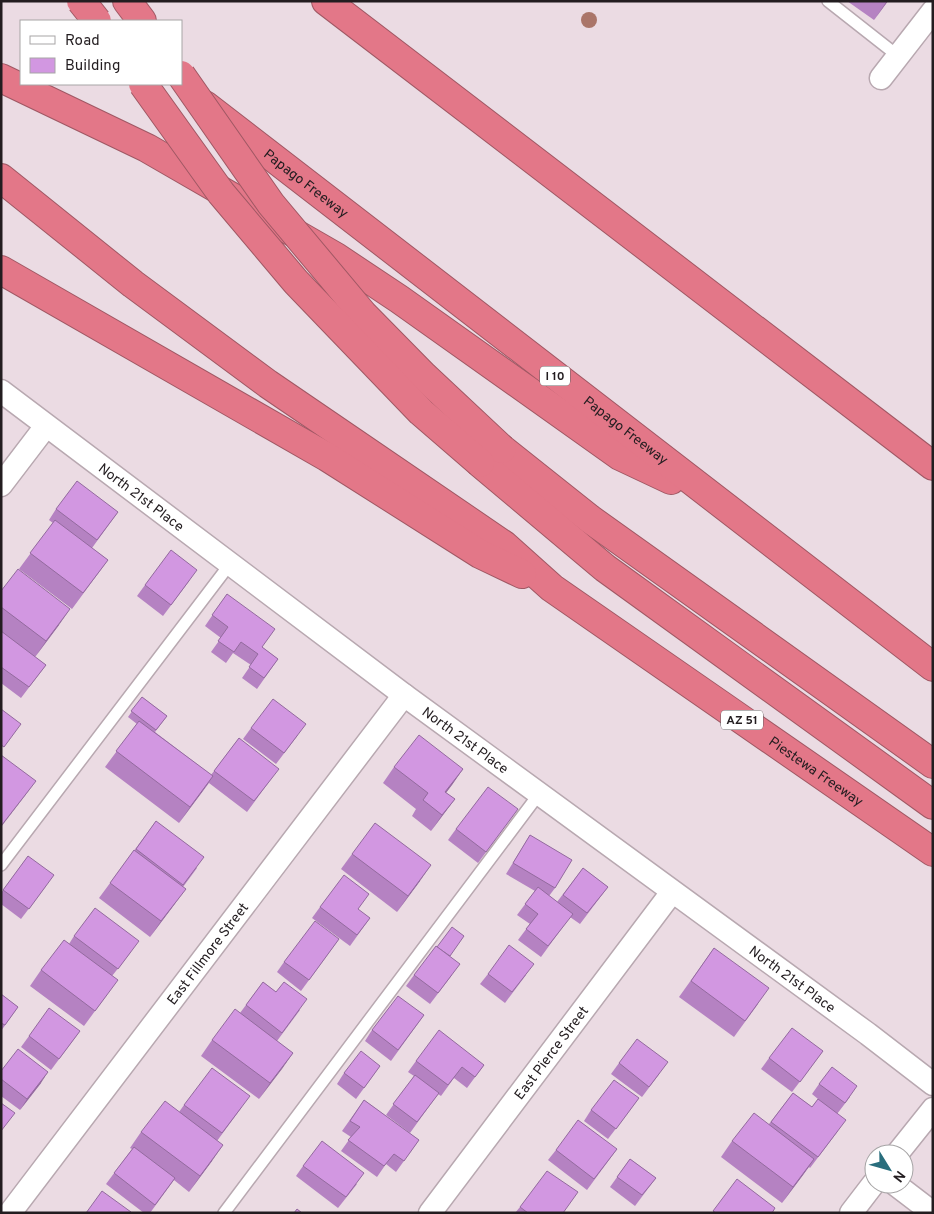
<svg xmlns="http://www.w3.org/2000/svg" width="934" height="1214" font-family="Overpass,sans-serif">
  <style>
    .lines { fill: none; stroke-linecap: round; stroke-linejoin: round }
    .service-casing { stroke: #b8a8b0; stroke-width: 14 }
    .minor-casing { stroke: #b8a8b0; stroke-width: 25 }
    .motorway-casing { stroke: #a05864; stroke-width: 30 }
    .service { stroke: #fff; stroke-width: 11 }
    .minor { stroke: #fff; stroke-width: 22 }
    .motorway { stroke: #e37788; stroke-width: 28 }
    .motorway-bridge-casing { stroke: #a05864; stroke-width: 30; stroke-linecap: butt }
    .motorway-bridge { stroke: #e37788; stroke-width: 28 }
    .tree { fill: #aa7569 }
    .wall { fill: #b582c2 }
    .shaded-wall { fill: #936a9e }
    .building { fill: #d297e1; stroke: #936a9e }
    .labels { text-anchor: middle; stroke-width: 4; stroke-linejoin: round; paint-order: stroke }
    .shield { fill: #fff; stroke: #656163; stroke-width: 1 }
    .shield-label { font-size: 12px; font-weight: bold; fill: #231d20 }
    .street-label { font-size: 14px; fill: #231d20; stroke: #fff }
  </style>
  <rect width="100%" height="100%" fill="#ebdbe3"/>
  <g class="lines">
    <g class="service-casing">
      <g id="service">
        <path d="M828,1L898,56"/>
        <path d="M1,865L230,564"/>
        <path d="M224,1213L539,794"/>
      </g>
    </g>
    <g class="minor-casing">
      <g id="minor">
        <path d="M881,78L933,11"/>
        <path id="s1" d="M1,391L404,695L868,1034L933,1084"/>
        <path d="M1,485L46,426"/>
        <path d="M897,1154L933,1109"/>
        <path d="M895,1184L933,1213"/>
        <path id="s2" d="M10,1213L404,695"/>
        <path id="s3" d="M430,1213L672,892"/>
        <path d="M851,1213L874,1183"/>
      </g>
    </g>
    <g class="motorway-casing">
      <g id="motorway">
        <path d="M127,1L142,21"/>
        <path d="M326,1L933,466"/>
        <path d="M1,78L147,148L336,257L399,299L620,456L671,480"/>
        <path id="s4" d="M205,105L933,667"/>
        <path id="s5" d="M1,178L133,284L268,384L504,545L552,588L933,852"/>
        <path d="M1,270L327,457L480,554L522,574"/>
        <path d="M502,449L590,519L933,764"/>
        <path d="M480,463L605,568L933,805"/>
      </g>
    </g>
    <use href="#service" class="service"/>
    <use href="#minor" class="minor"/>
    <use href="#motorway" class="motorway"/>
    <g class="motorway-bridge-casing">
      <g id="motorway-bridge">
        <path d="M81,1L97,21"/>
        <path d="M181,75L271,204L363,314L424,376L502,449"/>
        <path d="M143,84L221,193L296,282L421,412L480,463"/>
      </g>
    </g>
    <use href="#motorway-bridge" class="motorway-bridge"/>
  </g>
  <circle class="tree" cx="589" cy="20" r="8"/>
  <g class="wall">
    <path d="M847,1H888L874,20Z"/>
    <path d="M56,509L118,512L92,548L108,560L72,609L19,569L53,523L49,520Z"/>
    <path d="M190,580L163,616L137,596L145,585Z"/>
    <path d="M1,591L59,625L35,657L46,665L21,698L1,683Z"/>
    <path d="M227,594L262,647L278,659L257,689L242,678L251,665L233,653L226,663L211,652L221,638L205,626Z"/>
    <path d="M142,697L167,716L155,732L211,775L239,738L271,779L247,812L209,783L179,823L105,767L137,724L128,717Z"/>
    <path d="M251,728L298,735L276,764L243,739Z"/>
    <path d="M394,767L463,769L446,793L455,799L431,831L412,816L416,809L383,783Z"/>
    <path d="M518,809L478,863L448,840L456,829Z"/>
    <path d="M156,821L197,868L183,887L174,905L150,937L99,898Z"/>
    <path d="M530,835L555,888L549,896L557,902L583,868L608,887L580,924L570,917L541,957L518,940L530,924L517,915L535,891L506,874Z"/>
    <path d="M352,854L420,881L397,912L341,869Z"/>
    <path d="M28,856L46,886L21,919L1,904V893Z"/>
    <path d="M320,907L370,918L350,946L312,918Z"/>
    <path d="M74,936L131,952L112,976L106,996L84,1026L30,986L41,970L69,944Z"/>
    <path d="M339,939L301,991L277,972L284,962Z"/>
    <path d="M714,948L758,1004L734,1037L679,997Z"/>
    <path d="M450,957L452,975L430,1004L406,986L414,975Z"/>
    <path d="M488,974L526,975L505,1003L480,984Z"/>
    <path d="M263,982L300,1010L277,1041L293,1053L259,1099L201,1056L212,1040L240,1013Z"/>
    <path d="M1,994L18,1007L1,1031Z"/>
    <path d="M424,1015L391,1061L365,1041L372,1030Z"/>
    <path d="M80,1031L51,1070L21,1047L29,1036Z"/>
    <path d="M823,1051L792,1092L761,1069L769,1058Z"/>
    <path d="M416,1061L484,1065L467,1088L454,1078L441,1096L438,1094L410,1133L386,1115L414,1076L408,1072Z"/>
    <path d="M619,1063L660,1073L642,1097L611,1074Z"/>
    <path d="M380,1066L356,1099L337,1084L344,1073Z"/>
    <path d="M1,1071L41,1083L20,1110L1,1096Z"/>
    <path d="M819,1084L850,1097L837,1114L838,1131L810,1168L809,1167L782,1203L721,1157L732,1141L769,1124L793,1093L812,1107L818,1099L812,1094Z"/>
    <path d="M639,1098L608,1139L584,1121L591,1110Z"/>
    <path d="M364,1100L419,1140L396,1172L386,1164L377,1177L341,1151L351,1137L342,1131Z"/>
    <path d="M184,1105L242,1107L217,1141L212,1161L189,1192L174,1180L150,1213H144L106,1184L132,1149L130,1148L141,1132L179,1112Z"/>
    <path d="M617,1149L587,1190L548,1160L556,1150Z"/>
    <path d="M630,1159L656,1178L635,1206L610,1187Z"/>
    <path d="M303,1166L357,1184L338,1208L296,1176Z"/>
    <path d="M520,1207L563,1213H515Z"/>
  </g>
  <g class="shaded-wall">
    <path d="M887,1H888L874,20Z"/>
    <path d="M70,609L59,625L35,657L46,641Z"/>
    <path d="M463,769L452,785L434,808L445,792Z"/>
    <path d="M213,776L202,792L179,823L190,807Z"/>
    <path d="M36,781L24,797L1,827V826Z"/>
    <path d="M455,799L431,831L442,815Z"/>
    <path d="M431,865L420,881L397,912L408,896Z"/>
    <path d="M186,889L150,937L161,921Z"/>
    <path d="M293,1053L282,1069L259,1099L270,1083Z"/>
    <path d="M48,1072L41,1083L20,1110L27,1099Z"/>
    <path d="M223,1145L212,1161L189,1192L200,1176Z"/>
    <path d="M814,1159L803,1175L782,1203L793,1187Z"/>
  </g>
  <g class="building">
    <path d="M77,481L118,512L97,540L56,509Z"/>
    <path d="M55,520L108,560L83,593L30,553Z"/>
    <path d="M171,550L197,570L171,605L145,585Z"/>
    <path d="M18,569L70,609L46,641L1,607V591Z"/>
    <path d="M227,594L275,629L262,647L278,659L264,678L249,667L258,654L241,642L234,652L218,641L228,627L212,615Z"/>
    <path d="M1,631L46,665L29,687L1,667Z"/>
    <path d="M142,697L167,716L156,730L131,711Z"/>
    <path d="M273,699L306,724L284,753L251,728Z"/>
    <path d="M1,709L21,724L4,747L1,745Z"/>
    <path d="M139,721L213,776L190,807L116,751Z"/>
    <path d="M419,735L463,769L445,792L455,799L442,815L423,800L428,793L394,767Z"/>
    <path d="M239,738L279,769L254,801L214,771Z"/>
    <path d="M1,755L36,781L1,826Z"/>
    <path d="M488,787L518,809L486,852L456,829Z"/>
    <path d="M156,821L204,857L183,885L136,849Z"/>
    <path d="M375,823L431,865L408,896L352,854Z"/>
    <path d="M530,835L572,860L555,888L513,863Z"/>
    <path d="M134,850L186,889L161,921L110,883Z"/>
    <path d="M28,856L54,875L29,909L3,890Z"/>
    <path d="M583,868L608,887L587,913L563,895Z"/>
    <path d="M344,875L369,894L358,909L370,918L357,935L320,907Z"/>
    <path d="M538,887L573,914L548,946L526,929L538,914L525,904Z"/>
    <path d="M95,908L139,941L118,969L74,936Z"/>
    <path d="M315,921L339,939L309,980L284,962Z"/>
    <path d="M452,927L464,936L450,956L437,947Z"/>
    <path d="M64,940L118,980L95,1011L41,970Z"/>
    <path d="M509,945L534,964L512,992L488,974Z"/>
    <path d="M436,946L460,964L438,993L414,975Z"/>
    <path d="M714,948L769,988L745,1021L691,981Z"/>
    <path d="M263,982L276,992L284,982L307,999L282,1033L246,1005Z"/>
    <path d="M1,994L18,1007L5,1025L1,1023Z"/>
    <path d="M398,996L424,1015L398,1050L372,1030Z"/>
    <path d="M49,1008L80,1031L59,1059L29,1036Z"/>
    <path d="M235,1009L293,1053L270,1083L212,1040Z"/>
    <path d="M792,1028L823,1051L800,1082L769,1058Z"/>
    <path d="M439,1030L484,1065L475,1077L462,1067L448,1085L416,1061Z"/>
    <path d="M637,1039L668,1062L649,1087L619,1063Z"/>
    <path d="M18,1049L48,1072L27,1099L1,1079V1071Z"/>
    <path d="M361,1051L380,1066L364,1088L344,1073Z"/>
    <path d="M832,1067L857,1086L845,1103L819,1084Z"/>
    <path d="M212,1068L250,1096L222,1133L184,1105Z"/>
    <path d="M415,1075L439,1093L417,1122L393,1104Z"/>
    <path d="M614,1080L639,1098L616,1129L591,1110Z"/>
    <path d="M793,1093L812,1107L818,1099L846,1120L818,1157L771,1122Z"/>
    <path d="M364,1100L419,1140L404,1161L394,1154L384,1166L348,1140L360,1127L350,1121Z"/>
    <path d="M165,1101L223,1145L200,1176L141,1132Z"/>
    <path d="M1,1103L15,1113L1,1131Z"/>
    <path d="M754,1113L814,1159L793,1187L732,1141Z"/>
    <path d="M578,1120L617,1149L594,1179L556,1150Z"/>
    <path d="M322,1141L364,1173L346,1197L303,1166Z"/>
    <path d="M134,1147L175,1178L155,1205L114,1173Z"/>
    <path d="M630,1159L656,1178L642,1195L617,1177Z"/>
    <path d="M547,1171L578,1192L563,1213H528L520,1207Z"/>
    <path d="M737,1179L775,1208L772,1213H716L713,1211Z"/>
    <path d="M102,1191L131,1212L130,1213H86Z"/>
    <path d="M297,1209L302,1213H294Z"/>
  </g>
  <g class="labels">
    <g class="shield">
      <rect x="540" y="366.5" width="30" height="19" rx="4"/>
      <rect x="721" y="710.5" width="42" height="19" rx="4"/>
    </g>
    <g class="shield-label">
      <text x="555" y="380">I 10</text>
      <text x="742" y="724">AZ 51</text>
    </g>
    <g class="street-label">
      <text dy="5" stroke="none"><textPath href="#s4" startOffset="128">Papago Freeway</textPath></text>
      <text dy="5" stroke="none"><textPath href="#s4" startOffset="532">Papago Freeway</textPath></text>
      <text dy="5" stroke="none"><textPath href="#s1" startOffset="176">North 21st Place</textPath></text>
      <text dy="5" stroke="none"><textPath href="#s1" startOffset="581">North 21st Place</textPath></text>
      <text dy="5" stroke="none"><textPath href="#s5" startOffset="1009">Piestewa Freeway</textPath></text>
      <text dy="5" stroke="none"><textPath href="#s2" startOffset="326">East Fillmore Street</textPath></text>
      <text dy="5" stroke="none"><textPath href="#s1" startOffset="986">North 21st Place</textPath></text>
      <text dy="5" stroke="none"><textPath href="#s3" startOffset="201">East Pierce Street</textPath></text>
    </g>
  </g>
  <rect width="934" height="1214" fill="none" stroke="#231d20" stroke-width="5"/>
  <rect x="20" y="20" width="162" height="65" fill="#ffffff" stroke="#a7a5a6"/>
  <rect x="30" y="36" width="25" height="8" fill="#ffffff" stroke="#a7a5a6"/>
  <text x="65" y="45" font-size="15" fill="#231d20">Road</text>
  <rect x="30" y="58" width="25" height="15" fill="#d297e1" stroke="#a7a5a6"/>
  <text x="65" y="70" font-size="15" fill="#231d20">Building</text>
  <g transform="translate(889 1169) rotate(127)"><circle r="24" fill="#ffffff" stroke="#a7a5a6"/>
  <path d="M0-4L9 19L0 12L-9 19Z" fill="#296e7d"/>
  <text y="-8" font-size="14" font-weight="bold" text-anchor="middle" fill="#231d20">N</text>
  </g>
</svg>
